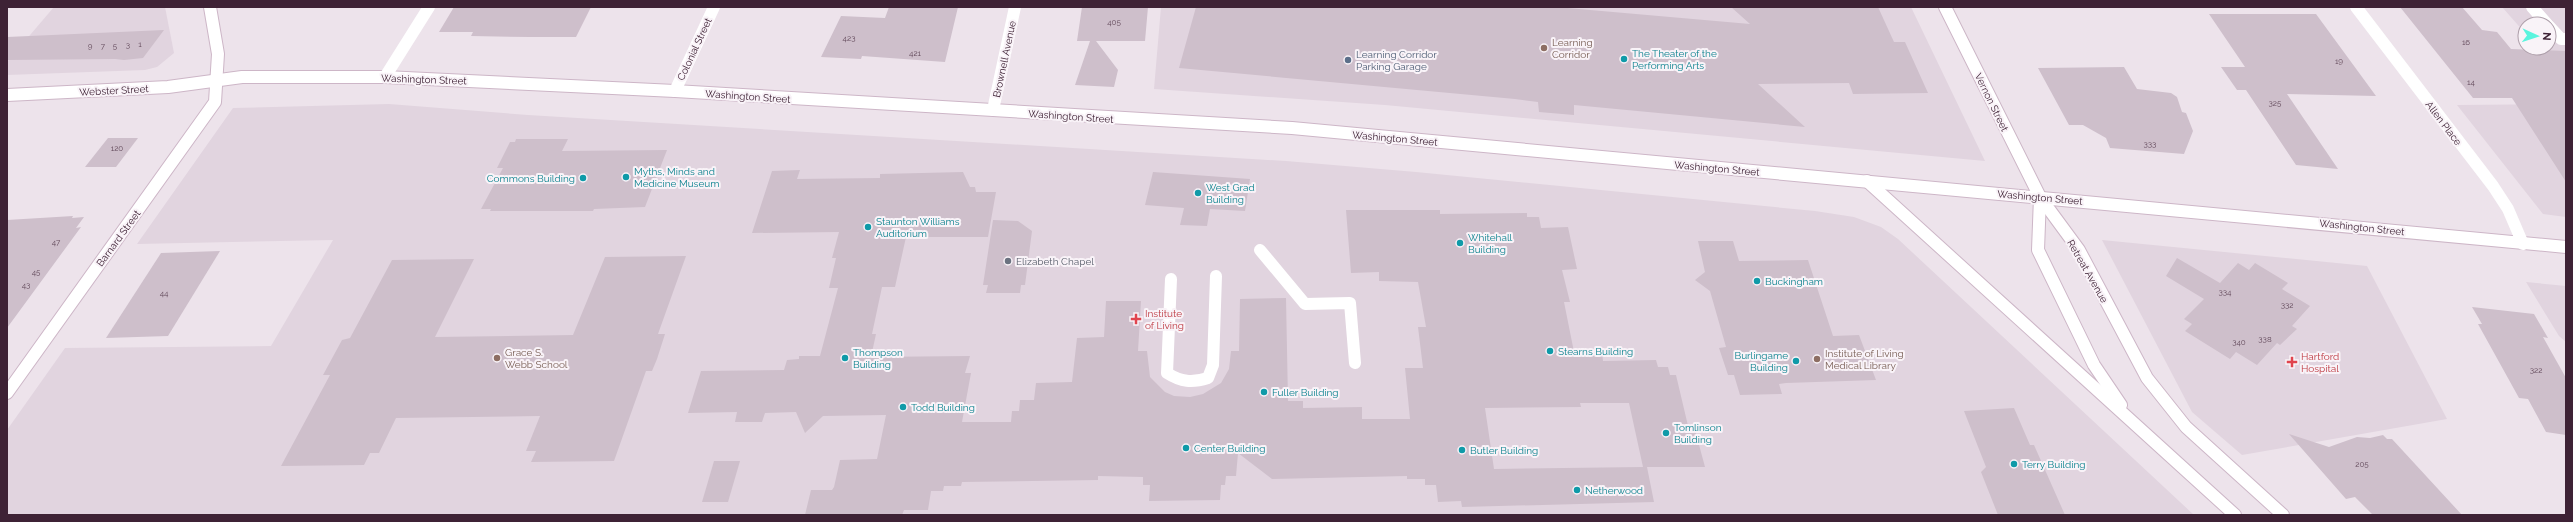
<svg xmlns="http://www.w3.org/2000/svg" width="2573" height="522" font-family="Raleway,sans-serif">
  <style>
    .built { fill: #e1d4df }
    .building { fill: #cebfcb; fill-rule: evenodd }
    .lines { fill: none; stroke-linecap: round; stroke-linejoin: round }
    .secondary-casing { stroke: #cdb6c7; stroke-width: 14 }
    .lane { stroke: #fff; stroke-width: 12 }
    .street { stroke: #fff; stroke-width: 12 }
    .secondary { stroke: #fff; stroke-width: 12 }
    .education-dot { fill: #8d6e63; stroke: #f9f3f8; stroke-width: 1.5 }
    .culture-dot { fill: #0f9aa8; stroke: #f9f3f8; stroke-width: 1.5 }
    .service-dot { fill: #5c6f8a; stroke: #f9f3f8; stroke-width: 1.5 }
    .worship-dot { fill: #6b7280; stroke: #f9f3f8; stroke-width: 1.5 }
    .health-dot { fill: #e0444e; stroke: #f9f3f8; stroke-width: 1.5 }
    .labels { text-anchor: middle; stroke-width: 4; stroke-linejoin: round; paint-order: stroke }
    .number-label { font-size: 8px; fill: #62495a }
    .education-label { font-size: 10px; fill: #785e54; stroke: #f9f3f8; text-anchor: start }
    .street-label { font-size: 10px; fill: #3e2235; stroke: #f9f3f8 }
    .culture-label { font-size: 10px; fill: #0d838f; stroke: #f9f3f8; text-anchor: start }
    .service-label { font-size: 10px; fill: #4e5e75; stroke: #f9f3f8; text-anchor: start }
    .worship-label { font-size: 10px; fill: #5b616d; stroke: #f9f3f8; text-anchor: start }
    .health-label { font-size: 10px; fill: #be3a42; stroke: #f9f3f8; text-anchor: start }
  </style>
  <rect width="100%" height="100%" fill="#ede3eb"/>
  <g class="built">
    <path d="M54,7H165L174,53L157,67L145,70L7,75V62Z"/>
    <path d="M1161,7H1911L1985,161L1385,105L1154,89Z"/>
    <path d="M2502,7H2566V81L2538,48H2549V24H2525V33Z"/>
    <path d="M389,104L528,115L1286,161L1416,172L1815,211L1854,217L1881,227L1898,239L2194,515H7V430L65,348L271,346L333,240L137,244L233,108Z"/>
    <path d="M2566,104V217L2543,214L2457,105Z"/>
    <path d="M2102,240L2367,266L2447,419L2242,455L2192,412Z"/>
    <path d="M2526,282L2566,286V342L2559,336Z"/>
  </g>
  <g class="building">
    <path d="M454,7H591L576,37H530L471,36L473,32H439Z"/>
    <path d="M889,7H958L945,62L862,56L861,59L821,57L841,16L885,18Z"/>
    <path d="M1082,7H1148L1145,41H1096L1118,70L1114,87L1075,85L1090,41H1077Z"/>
    <path d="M1196,7H1556L1750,24L1731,7H1878L1894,42H1905L1928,93L1853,94L1849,83L1758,84L1805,127L1574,105V115L1539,112L1538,102L1515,99L1179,68Z"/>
    <path d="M2400,7H2462L2482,30L2497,32L2511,49L2566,51V182L2512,98H2473Z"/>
    <path d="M2209,14H2316L2376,96L2287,94L2338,169L2296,165L2246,90H2237L2221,67H2245Z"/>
    <path d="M164,30L143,58L124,60L115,59L7,60V37Z"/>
    <path d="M2124,67L2137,89L2171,93L2177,97L2182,112L2186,113L2193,131L2184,154L2110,148L2106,138L2083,125H2069L2038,68Z"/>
    <path d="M108,138H138L116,167H85Z"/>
    <path d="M516,139H568L562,151L667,150L645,207L594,209L593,211H490L491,209H481L503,168H497L510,142H515Z"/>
    <path d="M800,170L797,179L880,178V174L963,172L970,187H975L976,192H996L988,237H906L895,287H882L872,334H876L871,357L970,356L965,373H971L962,422H1011L1012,411H1019L1020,400H1034L1036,383L1072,382L1077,338L1104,337L1106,301H1141L1138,351H1147L1150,377L1165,392L1174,396L1190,397L1203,394L1221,383L1229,369L1231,351H1239L1240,299L1286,298L1288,401H1303V408L1362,407V419H1410L1405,368H1423L1418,327H1426L1418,282L1379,281V272L1351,273L1346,210H1440V214L1527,213V217H1539L1541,228L1568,227L1577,269L1562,270L1570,302H1564L1574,352L1602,351L1603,361L1656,360L1658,367H1668L1670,375H1676L1689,430H1695L1705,467H1647L1654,502L1462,507L1461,501L1438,502L1436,485H1425V479H1407V476L1272,479L1238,453L1236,476H1226L1225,485H1221L1220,500L1149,501L1150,485H1143V477L1098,476V480L962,482L961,486H944L943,491H931L928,510H904L902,515H805L811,490H832L834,487L840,460L877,459L886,415L823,416L805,433L796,412L765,413L762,422H735L737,412L688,413L701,371L784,370L787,360L799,359V356H820L838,288H829L836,258H832L839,232L752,233L772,171ZM1580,403H1629L1643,467L1494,469L1485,408L1581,407Z"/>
    <path d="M1153,172L1250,179L1245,211L1210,209L1207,226L1180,225L1184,208L1145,205Z"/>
    <path d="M73,216L72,218L84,217L76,228L81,227L7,328V220Z"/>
    <path d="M993,220L1018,221L1032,231L1025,285H1021L1020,293H986L988,285H983Z"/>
    <path d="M1698,241H1733L1739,261L1808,260L1833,336L1859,335L1876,380L1786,383L1779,384L1782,394L1740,395L1734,375H1728L1719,348L1726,347L1710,291L1695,280L1705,272Z"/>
    <path d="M220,251L168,336L106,338L161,253Z"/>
    <path d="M686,256L658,334H665L657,359L652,371H646L614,461L531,462L536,451H526L540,416L396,418L379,453H370L364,465L281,466L330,375H323L342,340L350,338L392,260L474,259L435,337L573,335L605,257Z"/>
    <path d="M2177,258L2220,283L2238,263L2249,270L2255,263L2288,283L2282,289L2310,306L2292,326L2297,329L2280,345L2277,343L2257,365L2236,352L2230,359L2185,331L2192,324L2184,319L2204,299L2166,276Z"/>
    <path d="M2472,307L2534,314L2548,338L2543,337L2566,378V435L2546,432L2528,399L2519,398L2478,324H2482Z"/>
    <path d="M2014,408L2030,445H2034L2065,515H1998L1981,472L1986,467L1964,411Z"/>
    <path d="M2289,434L2329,447L2357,437L2370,438L2383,435L2387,439H2392L2462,515H2373L2355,497L2346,499Z"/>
    <path d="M714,461H740L728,502H702Z"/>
  </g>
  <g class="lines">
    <g class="secondary-casing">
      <g id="secondary">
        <path d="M1945,7L2040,197L2079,250L2147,378L2186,427L2283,515"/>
        <path d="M7,95L168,87L242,77H385L675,91L1292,128L2566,247"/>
        <path d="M1867,181L2235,515"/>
        <path d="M2040,197L2038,250L2094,365L2121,405"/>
        <path d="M7,393L215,102L218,54L210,7"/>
      </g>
    </g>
    <g class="lane">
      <path d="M2532,7L2547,24"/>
      <path d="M2549,26L2561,39H2566"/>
      <path d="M1260,250L1305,304L1350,303L1355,363"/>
      <path d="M1171,279L1167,373C1181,382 1192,383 1208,378L1213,365L1216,276"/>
    </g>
    <g class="street">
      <path d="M2356,7L2493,186L2508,209L2523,244"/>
      <path d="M385,77L429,7"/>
      <path d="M675,91L714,7"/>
      <path d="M993,110L1015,7"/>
    </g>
    <use href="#secondary" class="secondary"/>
  </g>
  <g class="education-dot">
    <circle cx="1544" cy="48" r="4"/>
    <circle cx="497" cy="358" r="4"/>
    <circle cx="1817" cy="359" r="4"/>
  </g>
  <g class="culture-dot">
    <circle cx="1624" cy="59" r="4"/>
    <circle cx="626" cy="177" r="4"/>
    <circle cx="583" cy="178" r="4"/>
    <circle cx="1198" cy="193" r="4"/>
    <circle cx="868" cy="227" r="4"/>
    <circle cx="1460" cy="243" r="4"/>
    <circle cx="1757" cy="281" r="4"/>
    <circle cx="1550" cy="351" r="4"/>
    <circle cx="845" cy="358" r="4"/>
    <circle cx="1796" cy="361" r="4"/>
    <circle cx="1264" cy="392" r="4"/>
    <circle cx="903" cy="407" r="4"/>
    <circle cx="1666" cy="433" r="4"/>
    <circle cx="1186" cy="448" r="4"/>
    <circle cx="1462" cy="450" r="4"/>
    <circle cx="2014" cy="464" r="4"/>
    <circle cx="1577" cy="490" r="4"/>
  </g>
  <circle class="service-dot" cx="1348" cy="60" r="4"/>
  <circle class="worship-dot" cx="1008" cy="261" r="4"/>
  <g class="health-dot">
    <path d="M1134 313h4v4h4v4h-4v4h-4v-4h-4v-4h4z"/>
    <path d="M2290 356h4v4h4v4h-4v4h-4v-4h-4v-4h4z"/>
  </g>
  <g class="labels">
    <g class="number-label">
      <text x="1114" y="25">405</text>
      <text x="849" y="41">423</text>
      <text x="2466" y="45">16</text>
      <text x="140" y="47">1</text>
      <text x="128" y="48">3</text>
      <text x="90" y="49">9</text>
      <text x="103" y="49">7</text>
      <text x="115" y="49">5</text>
      <text x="915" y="56">421</text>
      <text x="2339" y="64">19</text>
      <text x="2471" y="85">14</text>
      <text x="2275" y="106">325</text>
      <text x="2150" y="147">333</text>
      <text x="117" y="151">120</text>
      <text x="56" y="245">47</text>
      <text x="36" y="275">45</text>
      <text x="26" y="288">43</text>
      <text x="2225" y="295">334</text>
      <text x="164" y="296">44</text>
      <text x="2287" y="308">332</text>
      <text x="2265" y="342">338</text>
      <text x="2239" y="345">340</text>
      <text x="2536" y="373">322</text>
      <text x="2362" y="467">205</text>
    </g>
    <g class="education-label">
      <text x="1552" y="46">Learning<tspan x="1552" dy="12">Corridor</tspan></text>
      <text x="505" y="356">Grace S.<tspan x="505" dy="12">Webb School</tspan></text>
      <text x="1825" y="357">Institute of Living<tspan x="1825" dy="12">Medical Library</tspan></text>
    </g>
    <g class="street-label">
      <text transform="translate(694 49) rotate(-65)" y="4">Colonial Street</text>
      <text transform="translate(1004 59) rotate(-78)" y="4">Brownell Avenue</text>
      <text transform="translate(424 79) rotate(2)" y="4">Washington Street</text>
      <text transform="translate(114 90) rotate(-3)" y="4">Webster Street</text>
      <text transform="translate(748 96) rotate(4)" y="4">Washington Street</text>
      <text transform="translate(1992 102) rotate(64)" y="4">Vernon Street</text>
      <text transform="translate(1071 116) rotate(4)" y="4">Washington Street</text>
      <text transform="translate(2444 123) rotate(53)" y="4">Allen Place</text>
      <text transform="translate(1395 138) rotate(5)" y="4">Washington Street</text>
      <text transform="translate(1717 168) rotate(5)" y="4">Washington Street</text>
      <text transform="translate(2040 197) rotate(5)" y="4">Washington Street</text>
      <text transform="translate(2362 227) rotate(6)" y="4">Washington Street</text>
      <text transform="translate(118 238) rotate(-54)" y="4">Barnard Street</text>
      <text transform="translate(2088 271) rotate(60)" y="4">Retreat Avenue</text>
    </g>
    <g class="culture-label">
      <text x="1632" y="57">The Theater of the<tspan x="1632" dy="12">Performing Arts</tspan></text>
      <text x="634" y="175">Myths, Minds and<tspan x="634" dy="12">Medicine Museum</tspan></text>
      <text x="575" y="182" text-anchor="end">Commons Building</text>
      <text x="1206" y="191">West Grad<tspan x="1206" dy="12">Building</tspan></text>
      <text x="876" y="225">Staunton Williams<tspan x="876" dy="12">Auditorium</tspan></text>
      <text x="1468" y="241">Whitehall<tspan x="1468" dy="12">Building</tspan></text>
      <text x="1765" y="285">Buckingham</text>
      <text x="1558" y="355">Stearns Building</text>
      <text x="853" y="356">Thompson<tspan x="853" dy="12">Building</tspan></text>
      <text x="1788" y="359" text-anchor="end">Burlingame<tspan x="1788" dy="12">Building</tspan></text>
      <text x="1272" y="396">Fuller Building</text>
      <text x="911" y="411">Todd Building</text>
      <text x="1674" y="431">Tomlinson<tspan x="1674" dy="12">Building</tspan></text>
      <text x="1194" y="452">Center Building</text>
      <text x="1470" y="454">Butler Building</text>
      <text x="2022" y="468">Terry Building</text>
      <text x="1585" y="494">Netherwood</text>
    </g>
    <g class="service-label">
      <text x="1356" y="58">Learning Corridor<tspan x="1356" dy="12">Parking Garage</tspan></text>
    </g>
    <g class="worship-label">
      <text x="1016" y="265">Elizabeth Chapel</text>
    </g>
    <g class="health-label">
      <text x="1145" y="317">Institute<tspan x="1145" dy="12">of Living</tspan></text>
      <text x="2301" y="360">Hartford<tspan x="2301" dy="12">Hospital</tspan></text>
    </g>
  </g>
  <rect width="2573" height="522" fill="none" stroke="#3e2235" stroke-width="16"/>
  <g transform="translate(2537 36) rotate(93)"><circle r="19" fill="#f9f3f8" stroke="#ae9faa"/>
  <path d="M0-3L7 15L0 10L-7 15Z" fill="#5af4de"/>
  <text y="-6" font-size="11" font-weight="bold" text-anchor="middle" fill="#3e2235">N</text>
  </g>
</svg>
